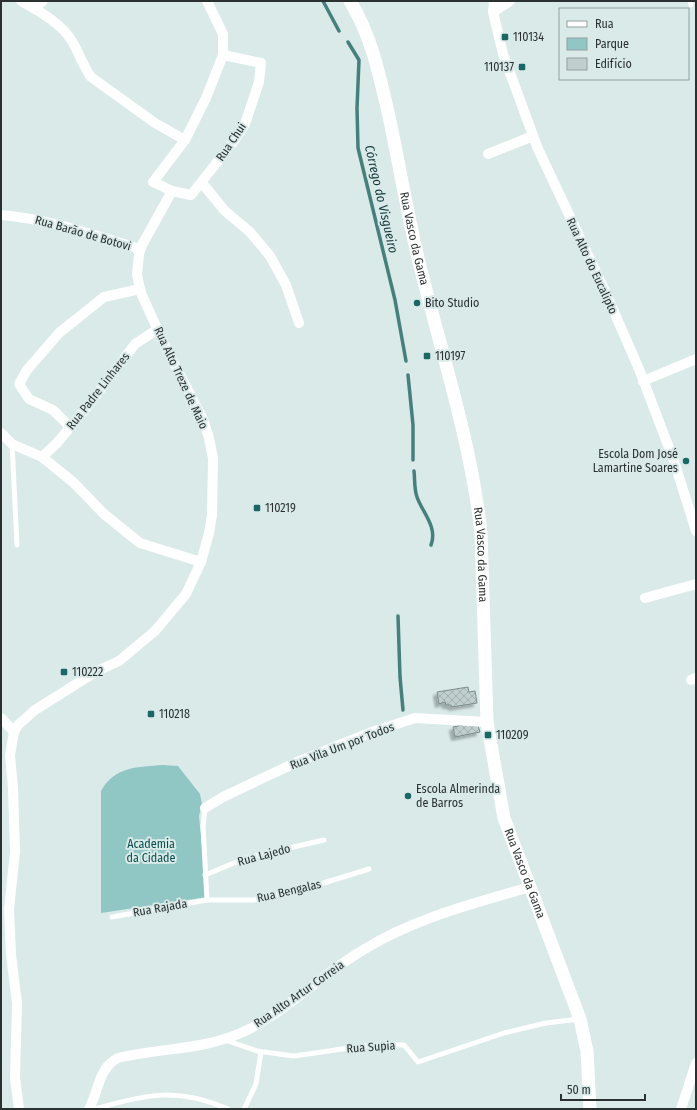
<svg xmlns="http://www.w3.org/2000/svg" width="697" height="1110" font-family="'Fira Sans Condensed',sans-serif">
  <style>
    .park { fill: #90c7c4 }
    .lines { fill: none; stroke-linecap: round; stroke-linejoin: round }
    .stream { stroke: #467f7c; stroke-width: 3.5 }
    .building { fill: url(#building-cross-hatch); stroke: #7d8c8b; filter: url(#shadow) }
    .lane { stroke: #fff; stroke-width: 5 }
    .street { stroke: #fff; stroke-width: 10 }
    .secondary { stroke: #fff; stroke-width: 13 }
    .poi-dot { fill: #1a6765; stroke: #d9eae9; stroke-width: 1.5 }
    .labels { text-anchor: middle; stroke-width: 4; stroke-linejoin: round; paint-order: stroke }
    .poi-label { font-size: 12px; fill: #2b3131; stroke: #d9eae9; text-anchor: start }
    .street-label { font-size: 12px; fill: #2b3131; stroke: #d9eae9 }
    .park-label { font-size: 12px; fill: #074f4d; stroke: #d9eae9 }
    .water-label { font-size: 13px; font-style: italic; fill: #143a39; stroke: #d9eae9 }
  </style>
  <defs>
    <pattern id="building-cross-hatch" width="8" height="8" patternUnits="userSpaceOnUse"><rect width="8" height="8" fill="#bfcfce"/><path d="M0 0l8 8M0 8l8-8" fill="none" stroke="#a4b2b1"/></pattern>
    <filter id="shadow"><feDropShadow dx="-3.5" dy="3.5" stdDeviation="1" flood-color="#0004"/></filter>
  </defs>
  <rect width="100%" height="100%" fill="#d9eae9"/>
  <path class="park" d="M163,765L178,766L200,794L202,804L199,816L207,897L101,913V791C115,766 138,767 163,765Z"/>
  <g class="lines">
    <g class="stream">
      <path d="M323,1L339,31"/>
      <path d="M348,42L359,60L357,108L358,148L395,300L406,361"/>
      <path d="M408,375L413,425V460"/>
      <path d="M414,471C415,479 414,489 417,497C422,512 438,527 431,545"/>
      <path d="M398,616L400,677L403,710"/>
    </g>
  </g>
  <g class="building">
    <path d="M468,687L469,692L475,691L477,703L452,707L451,705H446L445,702L439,704L437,692Z"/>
    <path d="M477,722L480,732L455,737L453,727Z"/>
  </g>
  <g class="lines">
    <g class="lane">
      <path d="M690,1L691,5"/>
      <path d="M12,444L17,545"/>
      <path d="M205,808L203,826L207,900"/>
      <path d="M205,875L246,858L324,840"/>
      <path d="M112,917L207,900H254L301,890L369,869"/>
      <path d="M225,1040L257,1051L294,1056L370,1045H404L418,1062L504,1033L546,1023L579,1019"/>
      <path d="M95,1109C146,1094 178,1087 228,1109"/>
      <path d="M244,1109L256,1084L261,1052"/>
    </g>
    <g class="street">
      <path d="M21,1C40,12 60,22 72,41C79,53 83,66 91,77L155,123L185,140"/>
      <path d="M207,1L223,34V55L206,98L185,140L153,182L172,191L191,195L234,141L245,124L259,82L261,63L223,55"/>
      <path d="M494,1L493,12L503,54L538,149L601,282L639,369L674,461L696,531"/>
      <path d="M34,8L43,1"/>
      <path d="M493,12L510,1"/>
      <path d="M488,154L533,136"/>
      <path d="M202,183L225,211L250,232L270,256L286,285L299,323"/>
      <path d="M1,215C49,219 94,235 140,249"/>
      <path d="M643,381L696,359"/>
      <path d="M70,427L53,410L29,399L19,384L27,370L59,333L104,297L140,289"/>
      <path d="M1,433L12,444L42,457L73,482L104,514L140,543L201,562"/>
      <path d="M42,457L57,443L88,406L135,344L158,329"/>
      <path d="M645,598L696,584"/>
      <path d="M691,680L696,678"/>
      <path d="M1,718L14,732"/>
      <path d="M205,808L223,797L297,762L372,732L415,718L487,722"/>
      <path d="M19,1109L15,1078L17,1003L11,955L9,909L15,852L13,788L10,755L14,732L18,725L35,710L97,671L119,661L155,631L186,594L201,562L209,533L212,515L213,458L209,438L203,419L166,348L141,293L137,275L139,254L142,245L172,191"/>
      <path d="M89,1109C99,1091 98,1068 118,1058C159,1048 204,1050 243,1032C287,1011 321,975 363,950C415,918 472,904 530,887"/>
      <path d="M681,1109L696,1063"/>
    </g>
    <path class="secondary" id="s1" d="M350,1C371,35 379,73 388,112C399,162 407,213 419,262C441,352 471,441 481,533L487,722L504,818L580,1019L587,1051L590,1109"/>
  </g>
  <g class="poi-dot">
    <rect x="501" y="33" width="8" height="8" rx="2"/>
    <rect x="518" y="63" width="8" height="8" rx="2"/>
    <circle cx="417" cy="303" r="4"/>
    <rect x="423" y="352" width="8" height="8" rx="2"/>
    <circle cx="686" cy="461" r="4"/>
    <rect x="253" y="504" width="8" height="8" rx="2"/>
    <rect x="60" y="668" width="8" height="8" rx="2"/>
    <rect x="147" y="710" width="8" height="8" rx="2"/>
    <rect x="484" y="731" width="8" height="8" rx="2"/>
    <circle cx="408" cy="796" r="4"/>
  </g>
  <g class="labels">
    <g class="poi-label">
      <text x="513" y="41">110134</text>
      <text x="514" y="71" text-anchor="end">110137</text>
      <text x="425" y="307">Bito Studio</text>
      <text x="435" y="360">110197</text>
      <text x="678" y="458" text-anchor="end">Escola Dom José<tspan x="678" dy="14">Lamartine Soares</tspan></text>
      <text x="265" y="512">110219</text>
      <text x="72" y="676">110222</text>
      <text x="159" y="718">110218</text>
      <text x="496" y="739">110209</text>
      <text x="416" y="793">Escola Almerinda<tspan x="416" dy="14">de Barros</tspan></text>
    </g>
    <g class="street-label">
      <text transform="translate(231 142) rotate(-56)" y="4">Rua Chui</text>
      <text transform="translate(83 233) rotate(16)" y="4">Rua Barão de Botovi</text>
      <text dy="4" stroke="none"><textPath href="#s1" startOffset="247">Rua Vasco da Gama</textPath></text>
      <text transform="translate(592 266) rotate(65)" y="4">Rua Alto do Eucalipto</text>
      <text transform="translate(181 378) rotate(65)" y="4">Rua Alto Treze de Maio</text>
      <text transform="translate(98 391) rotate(-52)" y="4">Rua Padre Linhares</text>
      <text dy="4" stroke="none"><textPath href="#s1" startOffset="571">Rua Vasco da Gama</textPath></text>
      <text transform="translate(342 746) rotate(-21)" y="4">Rua Vila Um por Todos</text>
      <text transform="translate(264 855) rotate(-15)" y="4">Rua Lajedo</text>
      <text dy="4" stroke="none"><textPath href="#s1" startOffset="895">Rua Vasco da Gama</textPath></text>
      <text transform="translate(289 891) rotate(-13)" y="4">Rua Bengalas</text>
      <text transform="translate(160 908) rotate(-10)" y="4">Rua Rajada</text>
      <text transform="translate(299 994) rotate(-35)" y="4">Rua Alto Artur Correia</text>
      <text transform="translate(371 1047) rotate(-4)" y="4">Rua Supia</text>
    </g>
    <g class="park-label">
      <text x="151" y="848">Academia<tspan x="151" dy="14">da Cidade</tspan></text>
    </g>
    <g class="water-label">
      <text transform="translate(382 199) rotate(77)" y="5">Córrego do Visgueiro</text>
    </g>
  </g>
  <rect width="697" height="1110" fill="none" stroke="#2b3131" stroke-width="4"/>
  <rect x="559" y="8" width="130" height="72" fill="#d9eae9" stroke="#93a09f"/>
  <rect x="567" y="21" width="20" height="6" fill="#ffffff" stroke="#93a09f"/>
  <text x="595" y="28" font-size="12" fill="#2b3131">Rua</text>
  <rect x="567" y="38" width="20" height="12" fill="#90c7c4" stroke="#93a09f"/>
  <text x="595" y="48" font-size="12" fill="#2b3131">Parque</text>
  <rect x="567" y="58" width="20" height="12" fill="#bfcfce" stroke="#93a09f"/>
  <text x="595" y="68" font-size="12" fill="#2b3131">Edifício</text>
  <path d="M561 1094v6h84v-6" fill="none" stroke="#2b3131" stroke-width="2"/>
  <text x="567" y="1094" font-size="12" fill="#2b3131" stroke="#d9eae9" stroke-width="3" paint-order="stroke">50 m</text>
</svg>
